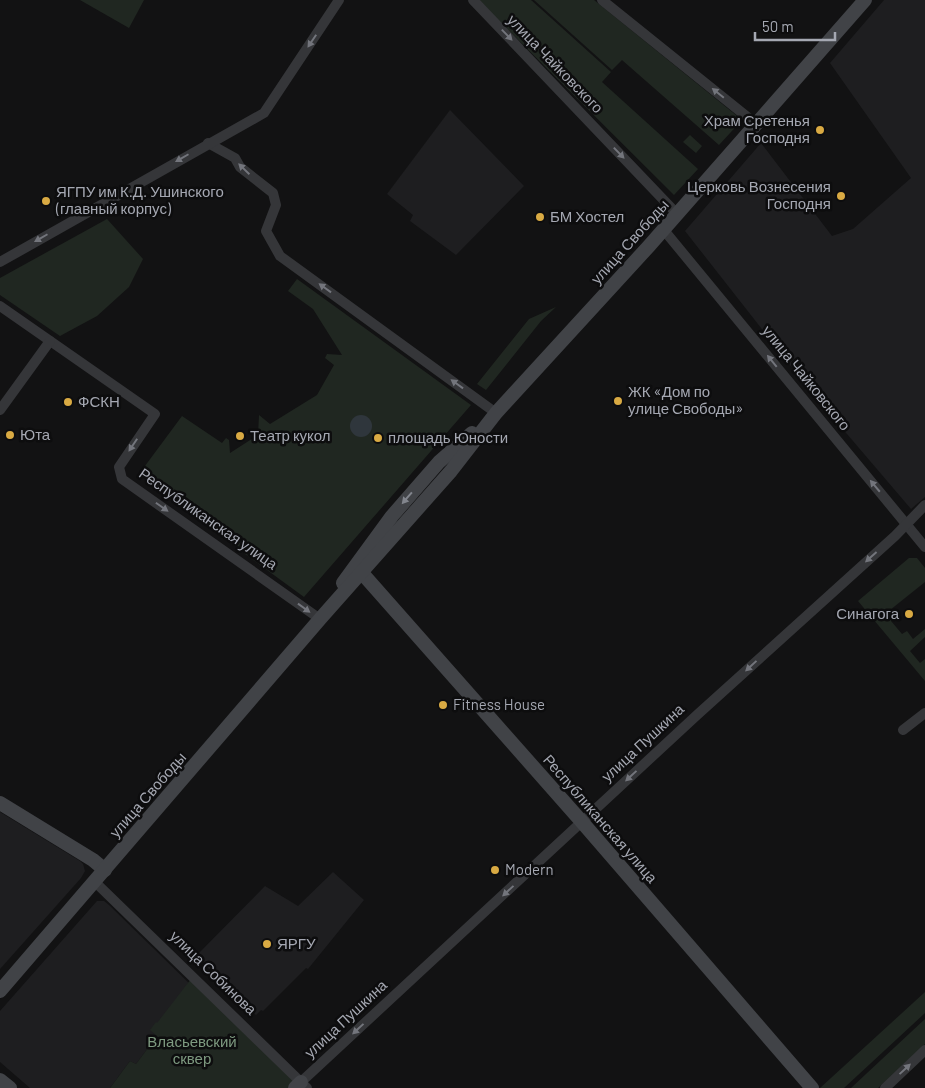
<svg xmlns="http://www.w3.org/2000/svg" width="925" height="1088" font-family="Barlow,sans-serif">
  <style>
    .built { fill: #1e1e20 }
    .green { fill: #202721 }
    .water { fill: #2f363c }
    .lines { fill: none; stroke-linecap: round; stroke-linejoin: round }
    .street { stroke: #353639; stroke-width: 10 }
    .secondary { stroke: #414347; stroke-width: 14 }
    .oneway { fill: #73757c }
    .oneway2 { fill: #82858d }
    .poi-dot { fill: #d9aa43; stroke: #0d0d0e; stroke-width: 2 }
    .labels { text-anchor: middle; stroke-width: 5; stroke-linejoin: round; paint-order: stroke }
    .street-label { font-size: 15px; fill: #a5a8b2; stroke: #0d0d0e }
    .poi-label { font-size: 15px; fill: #a5a8b2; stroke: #0d0d0e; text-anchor: start }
    .park-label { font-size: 15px; fill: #7e9a80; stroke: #0d0d0e }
  </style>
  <rect width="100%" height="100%" fill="#121213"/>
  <g class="built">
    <path d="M884,0H925V497L911,509L812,393L685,231L761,143L832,236L853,229L911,178L830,63Z"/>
    <path d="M450,110L524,186L456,255L410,221L413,215L387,194Z"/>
    <path d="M0,812L80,861L83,864L85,871L81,878L0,969Z"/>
    <path d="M333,872L364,900L308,969L306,968L263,1011L261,1010L256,1015L196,956L265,886L298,906Z"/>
    <path d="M97,901H104L109,905L282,1074L157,1023L151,1029L158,1035L136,1064L130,1061L110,1088H30L0,1062V1011Z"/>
  </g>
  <g class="green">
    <path d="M80,0H144L129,28Z"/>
    <path d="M478,0H531L611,72L602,82L698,169L674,195Z"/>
    <path d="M534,0H594L742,120L719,145L622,60L612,70Z"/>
    <path d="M690,135L702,146L696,153L683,142Z"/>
    <path d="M107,219L143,259L129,287L97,316L60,336L0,295V278Z"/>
    <path d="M297,279L471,405L304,597L148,483L142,470L182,416L222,443L226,438L229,440L230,453L258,435L259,415L270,424L317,395L334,365L325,358L327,354L342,355L313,309L288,291Z"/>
    <path d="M556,307L541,321L486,390L477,384L529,319Z"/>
    <path d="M909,558H917L925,568V582L890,610L895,617L891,621L902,634L907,631L913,639L925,629V637L910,651L920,663L925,659V681L858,601Z"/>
    <path d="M191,979L298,1084L293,1088H110L130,1061L136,1064L157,1036L150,1030L156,1022L157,1023Z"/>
    <path d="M925,992V1013L844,1088H820Z"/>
    <path d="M925,1019V1044L878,1088H851Z"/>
  </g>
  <circle class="water" cx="361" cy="426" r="11"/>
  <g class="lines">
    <g class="street">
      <path d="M473,0L677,214"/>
      <path d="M602,0L756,124"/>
      <path d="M208,143L235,158L240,167L273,193L276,205L266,231L280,256L496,413"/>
      <path d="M663,229L925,547"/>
      <path d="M0,262L264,113L339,0"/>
      <path d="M0,306L155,414L119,467L122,479L320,619"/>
      <path d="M0,410L50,341"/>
      <path d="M903,730L925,713"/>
      <path d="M95,882L307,1088"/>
      <path d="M301,1082L697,715L895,536L925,505"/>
      <path d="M885,1088L925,1050"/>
    </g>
    <g class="secondary">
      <path d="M362,573L582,822L812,1088"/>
      <path d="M343,583L392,516L439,462L472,433"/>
      <path d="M0,803L93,860L105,870"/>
      <path d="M0,991L320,619L451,471L496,413L649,246L865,0"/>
      <path d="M0,1080L10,1088"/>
      <path d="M295,1088L301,1082"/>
    </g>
  </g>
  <defs><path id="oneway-solid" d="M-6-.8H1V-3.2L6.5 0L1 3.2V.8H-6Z" transform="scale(1.25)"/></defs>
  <g class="oneway">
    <use href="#oneway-solid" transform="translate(507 35) rotate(46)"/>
    <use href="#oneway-solid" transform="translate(312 41) rotate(124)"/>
    <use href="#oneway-solid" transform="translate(718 93) rotate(-141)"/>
    <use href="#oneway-solid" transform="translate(619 153) rotate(46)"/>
    <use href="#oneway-solid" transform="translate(182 158) rotate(150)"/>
    <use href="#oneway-solid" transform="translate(244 169) rotate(-136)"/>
    <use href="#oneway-solid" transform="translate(41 238) rotate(150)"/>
    <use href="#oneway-solid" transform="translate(325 288) rotate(-144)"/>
    <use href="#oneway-solid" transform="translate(772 361) rotate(-129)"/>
    <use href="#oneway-solid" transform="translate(457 384) rotate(-144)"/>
    <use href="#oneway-solid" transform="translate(133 445) rotate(124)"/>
    <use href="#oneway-solid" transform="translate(875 486) rotate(-130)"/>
    <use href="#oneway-solid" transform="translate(162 507) rotate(35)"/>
    <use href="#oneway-solid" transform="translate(871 557) rotate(138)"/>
    <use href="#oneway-solid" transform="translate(304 608) rotate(36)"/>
    <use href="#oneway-solid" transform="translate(751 666) rotate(137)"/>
    <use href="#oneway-solid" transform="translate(631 776) rotate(137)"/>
    <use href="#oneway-solid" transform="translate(508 891) rotate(137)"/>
    <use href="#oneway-solid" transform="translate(358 1029) rotate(137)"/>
    <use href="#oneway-solid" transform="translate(905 1069) rotate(-43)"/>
  </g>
  <use class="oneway2" href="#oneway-solid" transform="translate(407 498) rotate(131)"/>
  <g class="poi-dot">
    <circle cx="820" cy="130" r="5"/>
    <circle cx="841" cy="196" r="5"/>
    <circle cx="46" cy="201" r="5"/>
    <circle cx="540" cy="217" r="5"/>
    <circle cx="618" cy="401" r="5"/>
    <circle cx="68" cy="402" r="5"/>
    <circle cx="10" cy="435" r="5"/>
    <circle cx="240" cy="436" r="5"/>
    <circle cx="378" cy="438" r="5"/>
    <circle cx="909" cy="614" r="5"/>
    <circle cx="443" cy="705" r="5"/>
    <circle cx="495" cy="870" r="5"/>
    <circle cx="267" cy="944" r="5"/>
  </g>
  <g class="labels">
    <g class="street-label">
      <text transform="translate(555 64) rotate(46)" y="5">улица Чайковского</text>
      <text transform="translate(630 242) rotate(-48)" y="5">улица Свободы</text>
      <text transform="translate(806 378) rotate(51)" y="5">улица Чайковского</text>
      <text transform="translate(208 519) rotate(35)" y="5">Республиканская улица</text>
      <text transform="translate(643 743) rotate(-43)" y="5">улица Пушкина</text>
      <text transform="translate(148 795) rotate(-49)" y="5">улица Свободы</text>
      <text transform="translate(600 819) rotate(49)" y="5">Республиканская улица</text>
      <text transform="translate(213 973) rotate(44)" y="5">улица Собинова</text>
      <text transform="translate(346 1019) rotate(-43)" y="5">улица Пушкина</text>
    </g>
    <g class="poi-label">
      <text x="810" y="126" text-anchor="end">Храм Сретенья<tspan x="810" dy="17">Господня</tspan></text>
      <text x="831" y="192" text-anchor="end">Церковь Вознесения<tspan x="831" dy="17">Господня</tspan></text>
      <text x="56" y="197">ЯГПУ им К.Д. Ушинского<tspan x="56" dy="17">(главный корпус)</tspan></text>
      <text x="550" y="222">БМ Хостел</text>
      <text x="628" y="397">ЖК «Дом по<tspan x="628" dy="17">улице Свободы»</tspan></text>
      <text x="78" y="407">ФСКН</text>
      <text x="20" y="440">Юта</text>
      <text x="250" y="441">Театр кукол</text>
      <text x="388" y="443">площадь Юности</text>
      <text x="899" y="619" text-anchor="end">Синагога</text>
      <text x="453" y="710">Fitness House</text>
      <text x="505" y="875">Modern</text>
      <text x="277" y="949">ЯРГУ</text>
    </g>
    <g class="park-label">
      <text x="192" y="1047">Власьевский<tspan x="192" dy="17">сквер</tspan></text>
    </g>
  </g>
  <path d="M755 32v8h80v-8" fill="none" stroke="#a5a8b2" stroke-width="2.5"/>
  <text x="762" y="32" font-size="15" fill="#a5a8b2" stroke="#0d0d0e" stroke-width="4" paint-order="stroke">50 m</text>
</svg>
